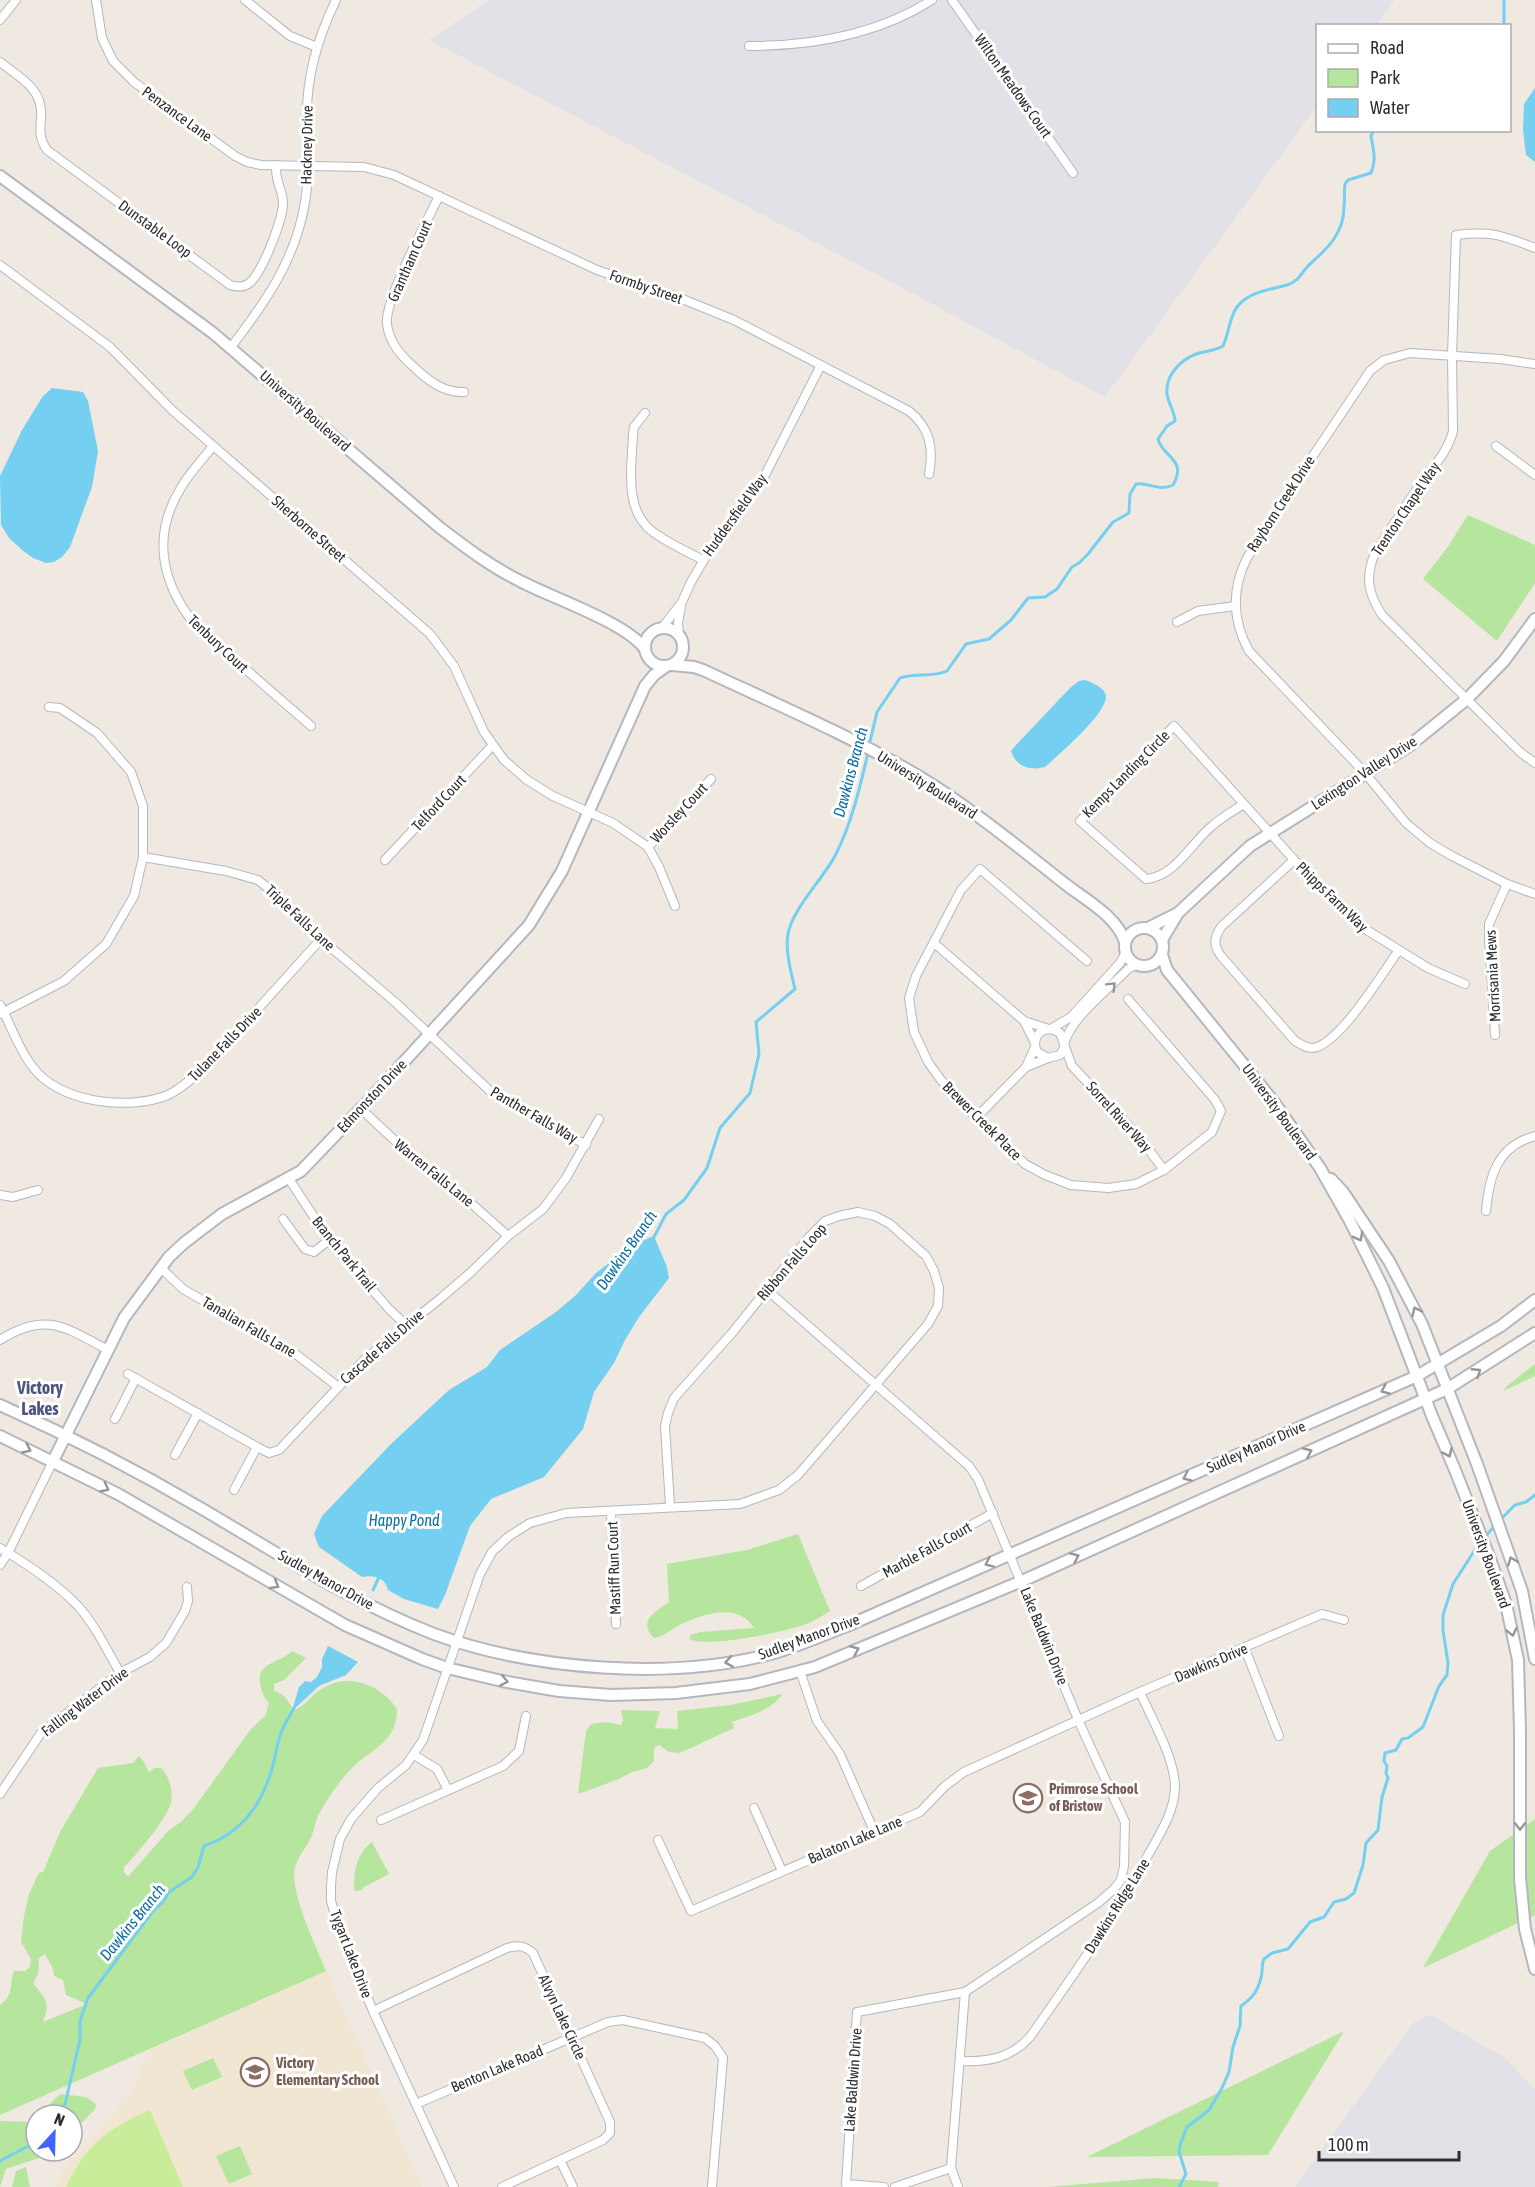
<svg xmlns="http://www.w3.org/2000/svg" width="1535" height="2187" font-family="'Asap Condensed',sans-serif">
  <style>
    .industrial { fill: #e3e1e8 }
    .education { fill: #f0e6d1 }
    .green { fill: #b6e59e; fill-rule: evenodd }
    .pitch { fill: #c9ec9a }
    .water { fill: #75cff0 }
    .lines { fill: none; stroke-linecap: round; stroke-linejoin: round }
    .stream { stroke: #75cff0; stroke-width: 3 }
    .street-casing { stroke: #b4b7c1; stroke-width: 10 }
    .secondary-casing { stroke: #b4b7c1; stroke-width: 14 }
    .street { stroke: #fff; stroke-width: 8 }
    .secondary { stroke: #fff; stroke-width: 10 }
    .oneway { stroke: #969696 }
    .labels { text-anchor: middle; stroke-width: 6; stroke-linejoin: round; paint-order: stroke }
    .street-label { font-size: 15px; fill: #2e2e2e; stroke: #fff }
    .education-label { font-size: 15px; font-weight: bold; fill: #785e54; stroke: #fff; text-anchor: start }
    .water-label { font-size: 16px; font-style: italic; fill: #0d6fa3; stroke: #fff }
    .quarter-label { font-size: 18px; font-weight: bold; fill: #4d5680; stroke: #fff }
  </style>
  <rect width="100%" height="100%" fill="#efe9e1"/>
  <g class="industrial">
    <path d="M489,0H1395L1376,25L1318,26L1317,106L1105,397L874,273L429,40Z"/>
    <path d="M1431,2015L1505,2058L1535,2089V2187H1295L1413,2023Z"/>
  </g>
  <path class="education" d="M326,1971L422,2187H56L58,2177L131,2094L149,2050Z"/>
  <g class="green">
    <path d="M1468,515L1535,545V583L1497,641L1423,579L1447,548Z"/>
    <path d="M1535,1364V1376L1503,1391L1507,1386Z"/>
    <path d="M798,1534L830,1611C823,1615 816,1620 809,1623C790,1631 706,1649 690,1639V1635L700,1632L754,1628C739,1603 706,1613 684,1623C673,1627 666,1636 654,1638C637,1621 655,1612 669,1602L667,1564L747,1550Z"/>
    <path d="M292,1651L306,1658L284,1680L274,1684V1691C286,1694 287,1701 294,1710C305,1706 311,1696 320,1690C346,1671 381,1684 397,1709C397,1740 377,1746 356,1764C342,1777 327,1799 318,1816C315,1823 314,1831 311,1838C305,1849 294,1861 294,1875C295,1903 315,1944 326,1971L0,2115V2005C15,1994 9,1984 14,1971H25L30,1967L31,1959L21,1942L24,1916L29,1894L39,1873L43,1872L60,1832L98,1768L133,1763L139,1756L144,1762L149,1772L154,1768H161C170,1777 173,1791 171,1803C167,1818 136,1856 124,1867V1872L128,1877L169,1830L181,1822L194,1808L251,1729L265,1716L269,1703C263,1696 261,1691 260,1682C257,1662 281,1663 292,1651ZM45,1954L53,1969L54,1976L63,1980L66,1995L87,2004L43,2022C51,2001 45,1999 33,1983L38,1974L39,1958Z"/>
    <path d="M782,1694C773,1710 748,1716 732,1722L734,1728L680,1753L669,1752L659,1745L654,1748V1761L647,1768L632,1772L619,1779L578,1794L586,1731L591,1724L607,1722L621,1725L623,1720L621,1710L660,1711L655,1728L678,1729L677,1711L731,1705Z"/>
    <path d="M1535,1819V1915L1423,1968L1490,1851Z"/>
    <path d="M372,1842L389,1874L364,1887L362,1890L357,1891L354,1890C354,1871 356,1854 372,1842Z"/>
    <path d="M1344,2031L1268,2155L1087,2157Z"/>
    <path d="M213,2058L222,2077L192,2090L183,2071Z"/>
    <path d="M60,2094L86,2097L96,2104L95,2109L74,2131L72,2139V2115H39Z"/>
    <path d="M36,2118V2151H66L57,2157H42L6,2169L0,2187V2121L31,2122Z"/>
    <path d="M240,2146L252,2174L229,2184L216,2156Z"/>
    <path d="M26,2167L30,2187H12L16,2171Z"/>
    <path d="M1155,2178L1219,2182L1218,2187H1048Z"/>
  </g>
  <path class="pitch" d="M150,2110L183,2187H66C85,2146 109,2127 150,2110Z"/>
  <g class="water">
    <path d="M1535,88V162L1526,155L1523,130L1524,104Z"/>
    <path d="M52,388L83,392L88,401L98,451L92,487L70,547L62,557L54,562L46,563L33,558L22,550L9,538L1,525L0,476L22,430L43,396Z"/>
    <path d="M1086,680C1092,683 1101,686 1105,693C1114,708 1057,756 1045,767C1031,771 1016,767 1011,751L1016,745L1071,687L1079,681Z"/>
    <path d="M654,1236L667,1267L669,1278L639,1317L625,1340L614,1363L594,1392L583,1429L544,1477L491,1499L470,1526L445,1595L438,1609L404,1599L388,1590C385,1577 374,1575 362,1577L319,1547L314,1534L322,1516L391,1444L449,1390L487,1367L500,1350L556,1312L576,1295L596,1273L634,1244Z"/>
    <path d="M328,1646L358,1662L346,1675L319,1686L292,1711L299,1687L305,1681L311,1682L317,1677L322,1667V1659Z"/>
  </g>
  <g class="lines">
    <g class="stream">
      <path d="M1504,0V26"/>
      <path d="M869,746L877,712L900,678C916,672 931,678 947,671L966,644L989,639L1011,620L1028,598L1045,597L1057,589L1072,567L1079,563L1088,554L1113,522L1129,513L1130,494L1136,484C1149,482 1159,492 1173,485C1188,459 1162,457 1158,439L1167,426L1175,421C1175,412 1168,403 1167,394C1165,376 1180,360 1196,354C1205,351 1215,351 1223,346C1229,334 1229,318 1237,307C1249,291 1270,290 1287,285C1299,282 1302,271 1310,264C1328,248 1344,233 1344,207C1345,199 1344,192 1345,184L1348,180L1371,173C1377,159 1373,149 1371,136L1374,130"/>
      <path d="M653,1239L666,1214L684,1200L707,1168L720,1128L750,1093L759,1054L756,1022L795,989C791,972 785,951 788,934C792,909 824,878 836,854C852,822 860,787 868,753"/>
      <path d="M1501,1519L1515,1505L1526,1502L1535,1495"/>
      <path d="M1485,1537L1496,1524"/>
      <path d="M373,1590L380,1575"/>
      <path d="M56,2115L65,2104L80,2040V2021L88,1998L153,1911L163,1902L169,1892L192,1877L198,1867L204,1846C243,1833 263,1803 273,1765C276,1754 277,1743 281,1733C284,1724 290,1716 294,1708"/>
      <path d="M0,2161L36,2142"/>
      <path d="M1179,2187L1186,2174L1179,2152L1180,2145L1187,2127L1209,2110L1222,2088L1229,2072L1233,2047L1240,2026L1241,2006C1252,1998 1257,1993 1261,1978C1263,1972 1261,1966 1264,1959L1272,1953L1288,1949L1310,1922L1324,1917L1334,1902L1346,1899L1354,1893L1363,1865L1366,1843L1378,1830L1382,1797L1388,1778L1386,1773L1387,1766L1384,1761L1385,1753L1396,1750L1402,1739L1408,1738L1423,1727L1439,1686L1447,1675L1448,1663L1443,1630V1615L1453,1584L1480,1542"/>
    </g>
    <g class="street-casing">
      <g id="street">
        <path d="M96,0L102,38L113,61L134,82L235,156L247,162L261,165L364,167L394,175L597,270L675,296L734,320L909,411C930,428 934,448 929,474"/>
        <path d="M245,0L290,36L317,47"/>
        <path d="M952,0L1073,173"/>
        <path d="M0,20L16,0"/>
        <path d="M749,46C813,46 877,35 932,0"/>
        <path d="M0,62C19,77 44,89 41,118C40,131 39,138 47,150L230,285C236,287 242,288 248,284C261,277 284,217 283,202C282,188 275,182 276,165"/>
        <path d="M439,196C427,221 384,301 387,324C389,343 402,357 416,369C430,382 445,393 464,392"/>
        <path d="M1535,248C1501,235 1492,231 1456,235L1452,356L1453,431C1448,452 1432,468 1419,486C1404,508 1390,530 1375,553C1365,576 1368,594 1382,615L1521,753L1535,763"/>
        <path d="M0,265L110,347L172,410L430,634L454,666L484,732L504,760L527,780L553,796L613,823L648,847L659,867L675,906"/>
        <path d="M231,347C265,303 296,259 305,202C310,174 307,148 307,119C306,78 318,37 336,0"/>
        <path d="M1535,364L1500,359L1410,353L1384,360L1370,371L1294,484L1247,558C1231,590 1232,620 1249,651L1365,773L1406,823L1430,843L1452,856L1507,884L1535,894"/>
        <path d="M645,413L634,427L633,434C632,466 623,510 653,532C668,543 686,551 703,560"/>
        <path d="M213,446C203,459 191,471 182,486C151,535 161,583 196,626L311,726"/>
        <path d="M1496,446L1535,475"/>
        <path d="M1177,622L1198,611L1235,606"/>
        <path d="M662,628L682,602L691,582L712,546L763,479L821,365"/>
        <path d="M679,634L678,623L681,607"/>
        <path d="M1244,804C1233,811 1222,817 1212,826C1191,843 1175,877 1146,879L1080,821L1174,726L1305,872L1357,924L1428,968L1465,984"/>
        <path d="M648,847L711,779"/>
        <path d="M143,857L226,871L258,880L273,892L321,939L396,1003L490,1091L586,1145"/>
        <path d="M385,860L492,746"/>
        <path d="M1294,860L1221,927C1214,938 1213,945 1221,956L1295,1041C1302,1045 1309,1050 1317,1047C1343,1038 1382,974 1399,950"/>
        <path d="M934,943L1024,1021L1046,1028"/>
        <path d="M1087,961L980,869L961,890L916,976L909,998L914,1032L928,1062L941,1080L976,1118L1025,1164L1045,1175L1071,1185L1108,1188L1136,1184L1164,1170L1212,1132L1221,1111L1215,1100L1128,999"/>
        <path d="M0,1005C11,1025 18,1048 32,1066C58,1103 128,1111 168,1095C183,1088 196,1075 208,1064L321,939"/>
        <path d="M0,1014L64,981L106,944L134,896L143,857V806L131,772L97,733L60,708L49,707"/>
        <path d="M1024,1021L1035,1043"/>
        <path d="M1052,1028L1071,1017L1120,963L1125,954"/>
        <path d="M1495,1035L1489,938V924L1507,884"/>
        <path d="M1065,1041C1074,1015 1109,989 1128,969L1136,965"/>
        <path d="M1065,1046L1060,1055L1048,1058L1037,1052C1030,1035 1045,1023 1060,1033L1072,1066L1140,1138L1164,1170"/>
        <path d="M1026,1067L1048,1058"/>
        <path d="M361,1109L419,1163L463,1196L508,1236"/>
        <path d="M976,1118L1026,1067L1035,1047"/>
        <path d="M289,1179L329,1240L389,1309L406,1325"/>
        <path d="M0,1195L13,1197L38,1190"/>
        <path d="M1486,1211C1489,1177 1497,1146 1535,1136"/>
        <path d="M283,1219L305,1249L314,1252L329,1240"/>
        <path d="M161,1268L183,1289L297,1355L337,1386"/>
        <path d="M767,1290L969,1466L978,1479L1079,1722L1125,1822L1124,1866L1121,1880L1114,1889L1098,1903L965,1992L857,2012L846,2184L884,2187"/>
        <path d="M0,1340C45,1311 65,1327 108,1350"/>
        <path d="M128,1374L259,1448L269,1453L279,1450L365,1359L441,1298L470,1273L508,1236L543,1209L566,1178L599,1119"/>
        <path d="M115,1419L136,1378"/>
        <path d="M175,1455L198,1413"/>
        <path d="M234,1490L257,1447"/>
        <path d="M611,1512L616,1624"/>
        <path d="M0,1548C27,1564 56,1583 78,1606C95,1625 107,1650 120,1673"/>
        <path d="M0,1565L8,1553L53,1461"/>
        <path d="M861,1586L993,1513"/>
        <path d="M1245,1649L1279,1736"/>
        <path d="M800,1671L817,1721L840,1754L874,1831"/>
        <path d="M414,1755L437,1769L448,1790"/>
        <path d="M0,1794L41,1733L120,1673L150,1657L166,1643L185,1611L188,1601L187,1587"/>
        <path d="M754,1808L782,1871"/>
        <path d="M381,1820L503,1766L519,1751L526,1716"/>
        <path d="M658,1840L691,1911L920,1812L945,1786L964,1772L1140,1692L1322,1614L1344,1620"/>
        <path d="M373,2011L507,1948C518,1945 524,1945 533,1953L610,2122V2133L603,2140L502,2187"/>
        <path d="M960,2061C987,2062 1010,2059 1030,2037C1071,1978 1113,1920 1147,1857C1159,1835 1175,1812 1175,1786C1174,1756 1152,1720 1140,1692"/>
        <path d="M416,2104L608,2022L623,2020L705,2038L715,2046L723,2058L712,2187"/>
        <path d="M560,2160L573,2187"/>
        <path d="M454,2187L373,2011L340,1932L331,1901V1887L332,1872L340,1839L351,1819L378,1788L406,1765L423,1740L480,1574L492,1552L508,1537L530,1523L566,1513L740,1504L779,1490L798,1475L928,1324L938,1306L939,1288L934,1271L926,1256L890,1224L875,1216L858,1212L839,1216L825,1221L810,1236L732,1333L674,1398L668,1413L665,1426L670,1506"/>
        <path d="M895,2187L951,2168"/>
        <path d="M958,2187L951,2168L965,1992"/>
      </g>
    </g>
    <g class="secondary-casing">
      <g id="secondary">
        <path d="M0,176L213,333L439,527C465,547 490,566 520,581C552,598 625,622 645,649"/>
        <circle cx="664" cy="647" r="19"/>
        <path d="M672,665L694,667L703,670C776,704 851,736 920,777C971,808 1017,846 1064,883C1084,899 1117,916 1125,942"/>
        <circle cx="1144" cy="947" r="19"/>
        <path d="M1148,928L1178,913"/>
        <path d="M1162,940L1178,913L1250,846L1409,746L1467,699L1504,661L1535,619"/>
        <path d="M1162,955L1167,970L1274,1102L1320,1168L1350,1221L1383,1288L1432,1416L1455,1470L1489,1556L1506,1604L1518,1660L1520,1731V1878L1525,1929L1535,1969"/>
        <path d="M1331,1179L1343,1192L1389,1261L1422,1324L1477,1464L1522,1591L1535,1659"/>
        <path d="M0,1405C70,1436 138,1471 204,1510C279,1554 353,1603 434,1634C532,1670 673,1681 774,1653C799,1646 823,1635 847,1626L1417,1376L1501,1326L1535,1300"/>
        <path d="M0,1436L118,1494L345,1625L422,1659L447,1668L502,1681L559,1691L611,1695L676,1693L750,1684L815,1667L1022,1581L1447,1389L1535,1333"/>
        <path d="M53,1461L124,1318L169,1257L184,1243L222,1214L301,1171L370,1099L529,925L562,871L645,686L654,675L665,667"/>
      </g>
    </g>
    <use href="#street" class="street"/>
    <use href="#secondary" class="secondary"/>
  </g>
  <defs><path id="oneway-chevron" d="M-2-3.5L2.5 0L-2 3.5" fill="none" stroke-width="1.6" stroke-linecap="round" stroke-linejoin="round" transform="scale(1.5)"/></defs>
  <g class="oneway">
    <use href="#oneway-chevron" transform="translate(1112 986) rotate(-45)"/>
    <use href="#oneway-chevron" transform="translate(1359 1237) rotate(62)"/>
    <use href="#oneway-chevron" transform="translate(1416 1311) rotate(-116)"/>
    <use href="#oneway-chevron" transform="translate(1477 1372) rotate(-33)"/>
    <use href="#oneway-chevron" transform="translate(1385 1390) rotate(156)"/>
    <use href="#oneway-chevron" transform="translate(27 1449) rotate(25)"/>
    <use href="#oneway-chevron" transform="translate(1308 1452) rotate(-24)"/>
    <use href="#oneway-chevron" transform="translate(1448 1453) rotate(66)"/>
    <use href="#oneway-chevron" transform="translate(1187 1477) rotate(156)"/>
    <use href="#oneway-chevron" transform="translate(105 1488) rotate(27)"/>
    <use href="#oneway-chevron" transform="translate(1075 1557) rotate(-24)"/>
    <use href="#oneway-chevron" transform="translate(1512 1561) rotate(-110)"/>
    <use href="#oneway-chevron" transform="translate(989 1563) rotate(156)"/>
    <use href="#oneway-chevron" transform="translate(275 1585) rotate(30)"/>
    <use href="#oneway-chevron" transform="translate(1512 1632) rotate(77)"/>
    <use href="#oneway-chevron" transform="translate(855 1650) rotate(-23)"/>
    <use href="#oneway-chevron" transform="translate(729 1662) rotate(170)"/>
    <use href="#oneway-chevron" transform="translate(504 1681) rotate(11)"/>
    <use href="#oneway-chevron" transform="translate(1520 1826) rotate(90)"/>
  </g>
  <defs>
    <g id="school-ring" transform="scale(1.5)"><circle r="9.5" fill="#fff" stroke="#8d6e63" stroke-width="1.5"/><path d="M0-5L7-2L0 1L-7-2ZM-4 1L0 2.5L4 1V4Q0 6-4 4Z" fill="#8d6e63"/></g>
  </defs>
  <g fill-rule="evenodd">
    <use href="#school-ring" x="1028" y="1798"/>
    <use href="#school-ring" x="255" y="2072"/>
  </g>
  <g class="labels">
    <g class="street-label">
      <text transform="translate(1013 86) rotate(55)" y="5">Wilton Meadows Court</text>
      <text transform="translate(177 114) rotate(36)" y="5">Penzance Lane</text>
      <text transform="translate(307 145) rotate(-89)" y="5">Hackney Drive</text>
      <text transform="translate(155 229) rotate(36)" y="5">Dunstable Loop</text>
      <text transform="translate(410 261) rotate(-66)" y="5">Grantham Court</text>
      <text transform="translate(646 287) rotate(19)" y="5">Formby Street</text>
      <text transform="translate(305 411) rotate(41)" y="5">University Boulevard</text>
      <text transform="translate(1281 504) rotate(-57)" y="5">Rayborn Creek Drive</text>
      <text transform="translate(1406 509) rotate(-56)" y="5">Trenton Chapel Way</text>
      <text transform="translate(735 515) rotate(-54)" y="5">Huddersfield Way</text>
      <text transform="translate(309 529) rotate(41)" y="5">Sherborne Street</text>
      <text transform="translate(218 644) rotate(43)" y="5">Tenbury Court</text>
      <text transform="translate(1364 773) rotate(-33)" y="5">Lexington Valley Drive</text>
      <text transform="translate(1126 774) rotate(-45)" y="5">Kemps Landing Circle</text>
      <text transform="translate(927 785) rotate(32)" y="5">University Boulevard</text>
      <text transform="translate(439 803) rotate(-47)" y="5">Telford Court</text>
      <text transform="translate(679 813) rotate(-47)" y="5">Worsley Court</text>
      <text transform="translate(1332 897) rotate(44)" y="5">Phipps Farm Way</text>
      <text transform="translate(300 918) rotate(43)" y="5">Triple Falls Lane</text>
      <text transform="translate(1493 976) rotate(-93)" y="5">Morrisania Mews</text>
      <text transform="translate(225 1044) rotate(-46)" y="5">Tulane Falls Drive</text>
      <text transform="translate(372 1096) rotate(-47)" y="5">Edmonston Drive</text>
      <text transform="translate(1279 1112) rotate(54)" y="5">University Boulevard</text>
      <text transform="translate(534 1115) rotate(30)" y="5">Panther Falls Way</text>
      <text transform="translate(1119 1117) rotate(48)" y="5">Sorrel River Way</text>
      <text transform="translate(982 1121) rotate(45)" y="5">Brewer Creek Place</text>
      <text transform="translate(434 1173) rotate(39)" y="5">Warren Falls Lane</text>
      <text transform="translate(344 1254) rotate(51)" y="5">Branch Park Trail</text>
      <text transform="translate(792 1262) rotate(-49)" y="5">Ribbon Falls Loop</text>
      <text transform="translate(249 1327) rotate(30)" y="5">Tanalian Falls Lane</text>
      <text transform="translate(382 1347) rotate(-41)" y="5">Cascade Falls Drive</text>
      <text transform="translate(1256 1447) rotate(-24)" y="5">Sudley Manor Drive</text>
      <text transform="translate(927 1550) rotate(-29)" y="5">Marble Falls Court</text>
      <text transform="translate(1486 1554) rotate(70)" y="5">University Boulevard</text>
      <text transform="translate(614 1568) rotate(-92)" y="5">Mastiff Run Court</text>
      <text transform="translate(326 1580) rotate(29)" y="5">Sudley Manor Drive</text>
      <text transform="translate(1044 1636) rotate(68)" y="5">Lake Baldwin Drive</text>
      <text transform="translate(809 1637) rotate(-20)" y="5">Sudley Manor Drive</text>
      <text transform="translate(1211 1663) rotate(-23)" y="5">Dawkins Drive</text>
      <text transform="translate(85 1702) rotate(-37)" y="5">Falling Water Drive</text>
      <text transform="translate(855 1840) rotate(-23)" y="5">Balaton Lake Lane</text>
      <text transform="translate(1117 1906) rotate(-58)" y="5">Dawkins Ridge Lane</text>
      <text transform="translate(351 1954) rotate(69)" y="5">Tygart Lake Drive</text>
      <text transform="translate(562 2017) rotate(65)" y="5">Alvyn Lake Circle</text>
      <text transform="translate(497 2069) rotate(-23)" y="5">Benton Lake Road</text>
      <text transform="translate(853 2080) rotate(-86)" y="5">Lake Baldwin Drive</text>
    </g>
    <g class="education-label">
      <text x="1049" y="1794">Primrose School<tspan x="1049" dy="17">of Bristow</tspan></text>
      <text x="276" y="2068">Victory<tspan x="276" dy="17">Elementary School</tspan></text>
    </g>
    <g class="water-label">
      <text transform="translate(850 772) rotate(-75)" y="6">Dawkins Branch</text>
      <text transform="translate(626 1250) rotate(-55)" y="6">Dawkins Branch</text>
      <text x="404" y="1526">Happy Pond</text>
      <text transform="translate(132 1922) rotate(-51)" y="6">Dawkins Branch</text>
    </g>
    <g class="quarter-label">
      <text x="40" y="1394">Victory<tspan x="40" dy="21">Lakes</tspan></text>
    </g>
  </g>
  <rect x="1316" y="24" width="195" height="108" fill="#ffffff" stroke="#ababab" stroke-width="1.5"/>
  <rect x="1328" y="44" width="30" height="9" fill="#ffffff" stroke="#ababab" stroke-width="1.5"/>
  <text x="1370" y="54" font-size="18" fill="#2e2e2e">Road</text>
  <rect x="1328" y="69" width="30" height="18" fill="#b6e59e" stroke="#ababab" stroke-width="1.5"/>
  <text x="1370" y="84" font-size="18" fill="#2e2e2e">Park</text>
  <rect x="1328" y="99" width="30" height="18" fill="#75cff0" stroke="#ababab" stroke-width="1.5"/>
  <text x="1370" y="114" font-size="18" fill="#2e2e2e">Water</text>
  <g transform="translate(54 2133) rotate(22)"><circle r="28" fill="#ffffff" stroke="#ababab" stroke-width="1.5"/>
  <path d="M0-4.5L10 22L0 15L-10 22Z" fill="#4264fb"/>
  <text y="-9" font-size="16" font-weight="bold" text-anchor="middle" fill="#2e2e2e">N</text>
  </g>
  <path d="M1319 2151v9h140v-9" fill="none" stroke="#2e2e2e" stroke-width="3"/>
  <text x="1328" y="2151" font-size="18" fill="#2e2e2e" stroke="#ffffff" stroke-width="4.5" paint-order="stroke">100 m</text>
</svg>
